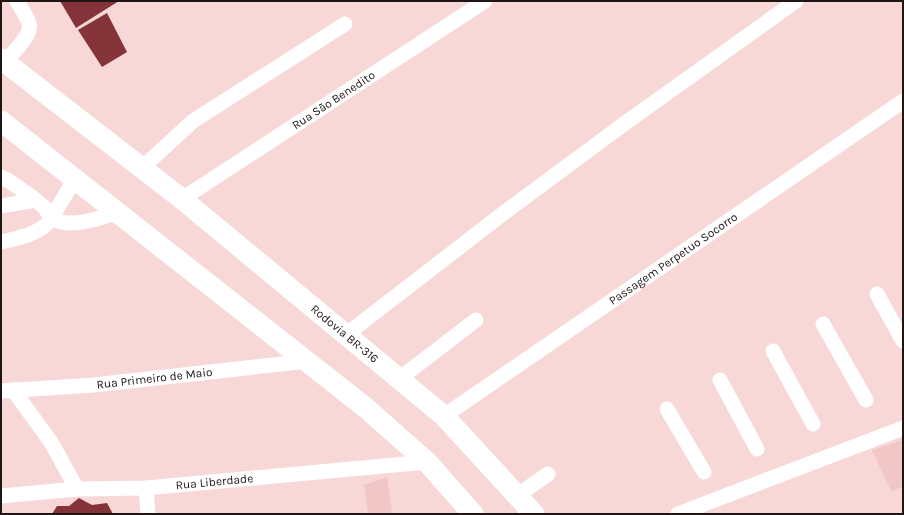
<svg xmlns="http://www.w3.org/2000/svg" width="904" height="515" font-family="Karla,sans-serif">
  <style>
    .built { fill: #f0c7c6 }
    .building { fill: #843439 }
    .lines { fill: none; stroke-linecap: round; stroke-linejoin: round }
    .minor { stroke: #fff; stroke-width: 15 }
    .highway { stroke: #fff; stroke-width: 21 }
    .labels { text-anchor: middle; stroke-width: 4; stroke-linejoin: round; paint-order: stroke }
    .street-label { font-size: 12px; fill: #201515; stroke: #fce8e8 }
  </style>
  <rect width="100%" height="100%" fill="#f8d7d7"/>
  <g class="built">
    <path d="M903,440V487L891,491L872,450Z"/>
    <path d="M387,477L392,514H368L364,485Z"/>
  </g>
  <g class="building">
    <path d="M60,1H119L76,28Z"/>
    <path d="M107,13L127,52L102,67L78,30Z"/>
    <path d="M79,498L92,505L107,503L113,514H52L57,506H69Z"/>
  </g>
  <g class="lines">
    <g class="minor">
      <path d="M5,62C12,53 33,35 29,23C26,15 21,8 17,1"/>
      <path d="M142,168L193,121L345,24"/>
      <path d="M1,177C9,180 15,185 22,190C30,195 37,201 44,207C47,211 50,217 54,219C69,229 102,218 117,212"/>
      <path id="s1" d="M182,199L485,1"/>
      <path d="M1,206L36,200"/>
      <path d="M1,242C19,238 36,235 49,222L75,179"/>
      <path d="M877,294L903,341"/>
      <path d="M823,324L866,400"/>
      <path d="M347,334L505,212L628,121L796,1"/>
      <path d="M773,351L813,424"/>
      <path d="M399,379L476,320"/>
      <path d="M720,380L757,449"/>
      <path d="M13,390L51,442L77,489"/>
      <path id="s2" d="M1,391L94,385L308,361"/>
      <path d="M667,409L704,472"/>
      <path id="s3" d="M444,416L903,101"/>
      <path d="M146,488L148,514"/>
      <path d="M518,495L548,474"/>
      <path id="s4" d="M1,496L77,489L146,488L427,462"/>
      <path d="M678,514L903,428"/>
    </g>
    <g class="highway">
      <path id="s5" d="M1,59L182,199L444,416L534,514"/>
      <path d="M1,121L366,408L427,462L473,514"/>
    </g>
  </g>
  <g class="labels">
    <g class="street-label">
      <text dy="4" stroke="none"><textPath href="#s1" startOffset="181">Rua São Benedito</textPath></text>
      <text dy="4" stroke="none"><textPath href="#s3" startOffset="278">Passagem Perpetuo Socorro</textPath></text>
      <text dy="4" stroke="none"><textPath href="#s5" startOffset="440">Rodovia BR-316</textPath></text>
      <text dy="4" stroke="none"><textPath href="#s2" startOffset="154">Rua Primeiro de Maio</textPath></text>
      <text dy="4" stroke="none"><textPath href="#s4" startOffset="214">Rua Liberdade</textPath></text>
    </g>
  </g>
  <rect width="904" height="515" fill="none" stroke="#201515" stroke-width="4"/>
</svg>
